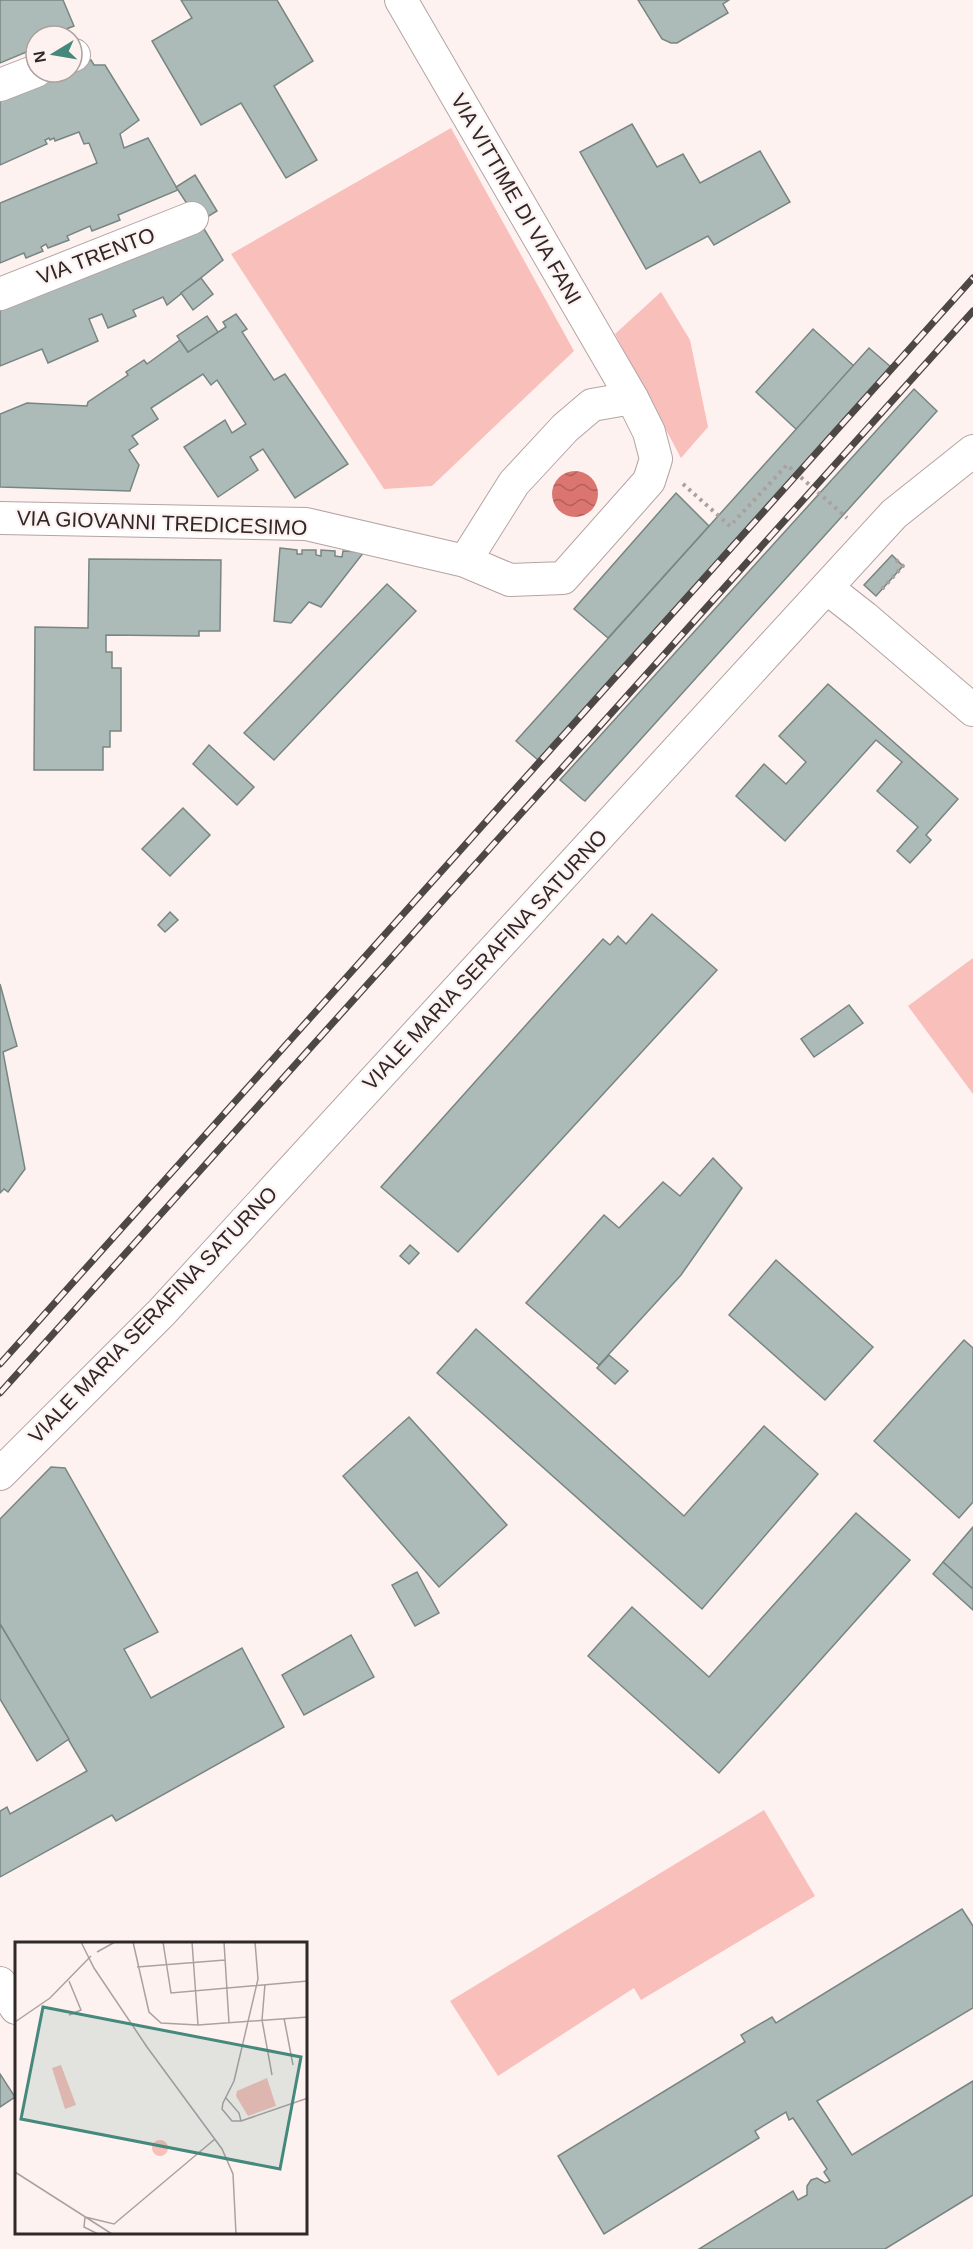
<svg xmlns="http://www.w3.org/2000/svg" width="973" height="2249" font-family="Helvetica,sans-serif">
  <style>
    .green { fill: #f9bfba }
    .water { fill: url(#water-waves) }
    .building { fill: #acbbb8; stroke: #788683; stroke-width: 1.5 }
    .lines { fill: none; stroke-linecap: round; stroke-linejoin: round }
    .minor-casing { stroke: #b3a4a3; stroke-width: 34 }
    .path { stroke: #a9a09f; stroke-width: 4; stroke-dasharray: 3 4.5; stroke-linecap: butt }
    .minor { stroke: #fff; stroke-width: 32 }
    .rail-casing { stroke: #4d4746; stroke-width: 7 }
    .rail { stroke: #fef2f0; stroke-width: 4.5; stroke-dasharray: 14; stroke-linecap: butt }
    .labels { text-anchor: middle; stroke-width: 4.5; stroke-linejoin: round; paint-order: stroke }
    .street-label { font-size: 21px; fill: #2e2828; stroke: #fef2f0 }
    .inset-road { fill: none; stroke: #aba1a0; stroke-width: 1.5 }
    .view { fill: #45897c; fill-opacity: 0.15; stroke: #45897c; stroke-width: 3 }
    .inset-edge { fill: none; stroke: #2e2828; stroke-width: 3 }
  </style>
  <defs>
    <pattern id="water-waves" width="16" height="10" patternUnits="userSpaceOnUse" patternTransform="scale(1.5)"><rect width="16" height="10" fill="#db7570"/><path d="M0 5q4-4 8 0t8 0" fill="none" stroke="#b2605c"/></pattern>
  </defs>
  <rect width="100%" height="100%" fill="#fef2f0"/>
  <g class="green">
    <path d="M451,128L574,351L432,486L384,489L231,254Z"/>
    <path d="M661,292L690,340L708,427L681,458L615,334Z"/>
    <path d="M973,958V1094L908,1006Z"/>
    <path d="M764,1810L815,1896L641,2000L634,1988L498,2076L450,2001Z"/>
  </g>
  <circle class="water" cx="575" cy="494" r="23"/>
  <g class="building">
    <path d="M0,0H63L74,26L56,33L57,36H36V48L0,63Z"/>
    <path d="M181,0H277L313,61L274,86L317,160L286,178L241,103L201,125L152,41L192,18Z"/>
    <path d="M638,0H729L723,4L728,13L677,43H671L662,39Z"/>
    <path d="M91,60L94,65H105L139,120L120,134L124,148L148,138L178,190L118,215L120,220L92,231L90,226L67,236L69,240L48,248L46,244L41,247L43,251L26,258L24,253L0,263V203L97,163L89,143L84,144L79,132L55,141L54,138L50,140L49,138L45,140L47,144L0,165V100L72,72V68Z"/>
    <path d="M632,124L657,167L683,154L700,183L760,151L790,202L714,245L708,236L646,269L580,152Z"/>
    <path d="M195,175L217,211L199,222L176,187Z"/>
    <path d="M201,224L223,260L167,305L163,297L133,310L136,316L108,328L102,314L89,319L98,341L48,363L42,349L0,366V306Z"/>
    <path d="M201,278L213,294L193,310L181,293Z"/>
    <path d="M236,314L247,329L242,332L274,380L285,374L348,464L295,498L263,449L250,457L258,470L218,497L184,447L225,420L232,433L246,424L217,380L211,385L203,374L151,408L158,419L132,436L138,444L129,450L139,465L130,491L0,487V414L27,403L87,406L88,402L128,375L126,372L144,360L147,364L180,340L188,352L226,327L223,322Z"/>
    <path d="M207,316L218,332L188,352L177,336Z"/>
    <path d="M813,329L854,366L797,430L756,392Z"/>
    <path d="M869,348L891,367L538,760L516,741Z"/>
    <path d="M914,389L937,411L585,801L582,799L560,780Z"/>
    <path d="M676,493L709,526L608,638L574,609Z"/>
    <path d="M280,548L297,550V554H302V550H316V555L321,556V550L335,551V556L342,557L343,551L364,552L321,607L309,602L291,623L274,621Z"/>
    <path d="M892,555L903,566L876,596L864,585Z"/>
    <path d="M89,559L221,560L220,631H199V636L106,635V652H112V668H121V731H110V747H103V770H34L35,627L88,628Z"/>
    <path d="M387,584L416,611L274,760L244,733Z"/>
    <path d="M828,684L958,799L926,835L931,840L910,863L897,851L918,827L877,791L902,762L876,740L785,841L736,796L764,764L786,784L806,762L779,736Z"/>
    <path d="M209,745L254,787L237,805L193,764Z"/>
    <path d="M183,808L210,835L170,876L142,849Z"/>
    <path d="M170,912L178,920L165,932L158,925Z"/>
    <path d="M652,914L717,970L458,1252L381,1187L603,939L610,945L618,936L626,944Z"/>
    <path d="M0,984L17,1046L3,1052L25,1169L8,1192L4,1189L0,1193Z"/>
    <path d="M849,1005L863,1023L814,1057L801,1039Z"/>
    <path d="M713,1158L742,1188L681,1275L599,1365L526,1303L604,1215L619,1228L663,1182L680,1196Z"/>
    <path d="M410,1245L419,1253L409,1264L400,1256Z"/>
    <path d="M776,1260L873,1347L825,1400L729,1315Z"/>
    <path d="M476,1329L684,1516L764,1426L818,1474L702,1609L437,1373Z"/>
    <path d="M964,1340L973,1348V1502L959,1518L874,1441Z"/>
    <path d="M609,1355L628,1371L615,1384L597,1368Z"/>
    <path d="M409,1417L507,1525L439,1587L343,1476Z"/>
    <path d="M51,1467L65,1468L158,1632L124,1649L151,1698L242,1648L284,1727L116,1821L112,1815L0,1877V1811L7,1807L10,1814L87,1771L0,1624V1519Z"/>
    <path d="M856,1513L910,1560L719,1773L588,1656L632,1607L709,1677Z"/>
    <path d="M973,1527V1589L943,1562Z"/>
    <path d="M943,1562L973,1589V1610L933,1574Z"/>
    <path d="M417,1572L439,1613L415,1626L392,1585Z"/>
    <path d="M0,1624L69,1739L37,1761L0,1699Z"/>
    <path d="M351,1635L374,1677L304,1715L282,1675Z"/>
    <path d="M962,1909L973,1926V2008L817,2101L852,2155L973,2081V2195L885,2249H699L793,2191L798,2200L807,2195V2186L811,2180L817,2178L825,2183L830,2181L824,2172L827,2169L793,2118L789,2120L786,2112L755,2131L759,2138L604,2234L558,2156L745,2042L741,2035L772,2017L776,2023Z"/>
    <path d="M0,2074L15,2097L0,2107Z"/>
  </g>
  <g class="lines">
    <g class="minor-casing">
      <g id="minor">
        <path d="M401,0L632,398"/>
        <path d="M72,56L74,55"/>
        <path d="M0,85L36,71"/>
        <path d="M0,294L192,218"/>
        <path d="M0,518L306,524L465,561L510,580L563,578L649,481L656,459L649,432L632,398L592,405L565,428L514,483L465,561"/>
        <path d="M827,588L864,617L973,710"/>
        <path d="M0,1474L162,1312L894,514L973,451"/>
        <path d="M0,1983L16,2008"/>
      </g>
    </g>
    <g class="path">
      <path d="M683,484L730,526L787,465L847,518"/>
      <path d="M882,589L903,566L896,560"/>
    </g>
    <use href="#minor" class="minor"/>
    <g class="rail-casing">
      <g id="rail">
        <path d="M0,1364L973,278"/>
        <path d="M0,1393L973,311"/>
      </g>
    </g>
    <use href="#rail" class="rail"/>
  </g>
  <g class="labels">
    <g class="street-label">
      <text transform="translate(516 199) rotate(60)" y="7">VIA VITTIME DI VIA FANI</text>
      <text transform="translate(96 256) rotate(-21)" y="7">VIA TRENTO</text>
      <text transform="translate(162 523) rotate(2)" y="7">VIA GIOVANNI TREDICESIMO</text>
      <text transform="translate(485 960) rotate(-47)" y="7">VIALE MARIA SERAFINA SATURNO</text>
      <text transform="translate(153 1315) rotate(-46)" y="7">VIALE MARIA SERAFINA SATURNO</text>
    </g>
  </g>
  <g transform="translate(15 1942)">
    <rect width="292" height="292" fill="#fef2f0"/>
    <path d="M46,123L61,163L50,167L37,126ZM252,136L261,164L233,174L221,154L222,149ZM137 206a8 8 0 1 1 16 0a8 8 0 1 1-16 0Z" fill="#f9bfba"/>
    <path class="inset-road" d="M66,0L79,26L132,105L207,207L218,232L221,292M118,0L134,70L146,81L183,83L293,75M148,0L156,51L293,39M177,0L183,83M209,0L214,81M82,10L100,0M122,25L210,18M250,42L247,78L257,133M54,73L66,68L54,39M269,76L278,123M0,80L35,56L76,14M211,156L224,171L226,179H217L207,167L208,161L219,139L243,37L240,0M226,179L293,156M0,230L97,292M83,292L69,285L70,275L99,282L200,197"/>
    <path class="view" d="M28,65L286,115L265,227L6,177Z"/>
    <rect width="292" height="292" class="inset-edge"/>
  </g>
  <g transform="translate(54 54) rotate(259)"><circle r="28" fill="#fef2f0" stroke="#aba1a0" stroke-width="1.5"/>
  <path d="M0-4.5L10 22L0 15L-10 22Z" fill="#45897c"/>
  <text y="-9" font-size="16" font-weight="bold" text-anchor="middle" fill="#2e2828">N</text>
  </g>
</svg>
